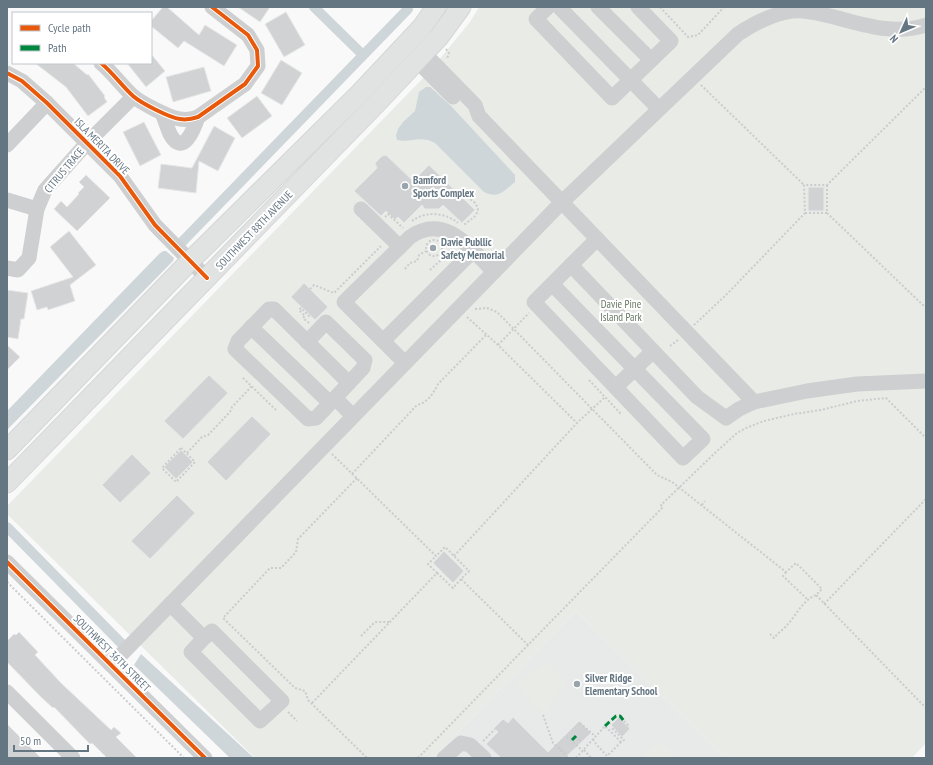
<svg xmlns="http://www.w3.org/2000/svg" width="933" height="765" font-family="'PT Sans Narrow',sans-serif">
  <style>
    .built { fill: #e8e9e9 }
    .green { fill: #e8ebe6 }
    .water { fill: #ced6d9 }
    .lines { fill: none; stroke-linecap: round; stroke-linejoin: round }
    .canal { stroke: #ced6d9; stroke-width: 10 }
    .building { fill: #d0d2d3; stroke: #e8e8e8 }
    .major-casing { stroke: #d5d6d7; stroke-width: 21 }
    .path { stroke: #cbcccd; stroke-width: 2; stroke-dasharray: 2 2; stroke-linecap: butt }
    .minor { stroke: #cecfd0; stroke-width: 15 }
    .major { stroke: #e1e2e2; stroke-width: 19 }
    .quiet { stroke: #00873e; stroke-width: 3; stroke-dasharray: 6 3; stroke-linecap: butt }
    .cycleway-casing { stroke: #fff; stroke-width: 6 }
    .cycleway { stroke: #e8590c; stroke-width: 4 }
    .poi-dot { fill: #99a4ac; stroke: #fff; stroke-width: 1.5 }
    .labels { text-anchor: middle; stroke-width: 4; stroke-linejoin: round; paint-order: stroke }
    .street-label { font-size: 11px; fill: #657683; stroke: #fff }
    .poi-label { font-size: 11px; font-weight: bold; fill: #657683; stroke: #fff; text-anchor: start }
    .park-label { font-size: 11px; fill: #687a64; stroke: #fff }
  </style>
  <rect width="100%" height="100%" fill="#f9f9f9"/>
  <path class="built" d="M576,611L724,758H433Z"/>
  <g class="green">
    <path d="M479,7H926V743L912,758H724L576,611L433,758H255L7,514V506L429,72L470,22Z"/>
    <path d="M546,661L566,681L543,715L515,686Z"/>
    <path d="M659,740L674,755L671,758H641Z"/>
  </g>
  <g class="water">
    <path d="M426,87H430L451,106L515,175V182C503,191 499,199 484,192L435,143C421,135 411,143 397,140L396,135L398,129L403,122L415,111L419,92Z"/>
    <path d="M163,251H166L174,258L173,261L7,430V411L159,254Z"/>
    <path d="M141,654L254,758H230L134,665Z"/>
  </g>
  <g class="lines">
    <g class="canal">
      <path d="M314,7L363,55"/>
      <path d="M182,242L408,9"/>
      <path d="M7,527L121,643"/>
    </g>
  </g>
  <g class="building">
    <path d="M163,7H167L199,35L205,25L237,45L224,66L184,41L178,48L151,26V21Z"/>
    <path d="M238,7H270L260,22Z"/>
    <path d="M286,12L305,45L284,57L265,24Z"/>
    <path d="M151,54L165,71L146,87L127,63H151Z"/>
    <path d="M281,60L302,73L282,105L261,93Z"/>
    <path d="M35,63H73L87,75L88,74L105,96L104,97L107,102L88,116L66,87Z"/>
    <path d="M204,67L211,91L173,102L166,77Z"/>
    <path d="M257,96L272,116L242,138L227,118Z"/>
    <path d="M144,122L161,155L140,166L123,132Z"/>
    <path d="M214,126L235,138L218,171L199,161L196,193L158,188L161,164L192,168Z"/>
    <path d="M386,155L413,181L429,165L475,210L462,223L443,205L439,209H425L422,205L404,223L398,217L395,220L386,211L381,216L354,191L377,168L375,163L382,156Z"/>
    <path d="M86,175L110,198L77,231L54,209L61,201L67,207L79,194L78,193L84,187L79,182Z"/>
    <rect x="808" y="187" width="16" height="24"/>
    <path d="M69,231L96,265L70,285L75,301L48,310L47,307L37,310L31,291L73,277L50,247Z"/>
    <path d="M304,283L328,307L315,320L291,297Z"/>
    <path d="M7,290L28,293L24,319H21L18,339L7,337Z"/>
    <path d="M7,345L20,357L7,370Z"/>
    <path d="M209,375L228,393L183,439L164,421Z"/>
    <path d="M252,416L271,434L226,481L207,462Z"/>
    <path d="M181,450L193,462L176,479L164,467Z"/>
    <path d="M132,454L151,473L120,503L102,485Z"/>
    <path d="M177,495L195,513L150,559L131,541Z"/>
    <path d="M444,551L464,571L453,583L433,563Z"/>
    <path d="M19,632L38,652L35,655L61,683L111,730L114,727L121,733L116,737L137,758H107L92,743L90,744L54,707L53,708L41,697L7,662V641L14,634L16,635Z"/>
    <path d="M513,717L548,752L579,721L591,733L565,758H501L486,744L498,732L494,728L503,719L508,723Z"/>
    <path d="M619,717L630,729L622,737L611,725Z"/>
    <path d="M7,724L41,758H7Z"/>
  </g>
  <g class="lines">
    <g class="major-casing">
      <g id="major">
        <path d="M7,450L190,261L359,94L422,27L436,7"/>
        <path d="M7,483L376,104L439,37L461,7"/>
      </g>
    </g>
    <g class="path">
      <path d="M660,7L688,37L698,35L724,7"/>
      <path d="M446,49L449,53L447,59"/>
      <path d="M701,85L804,185"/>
      <path d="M827,185V213L926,308"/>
      <path d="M461,196L464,194L475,203L478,208C477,219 469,219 463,226"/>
      <path d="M805,213H827"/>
      <path d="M385,217L388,214L403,228"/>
      <path d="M412,221C425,211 445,212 458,223"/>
      <circle cx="434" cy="248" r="8"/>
      <path d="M405,269L410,263L417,261L419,255L426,251"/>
      <path d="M430,270L453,249"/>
      <path d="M310,289L314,285L334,293L381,246"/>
      <path d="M475,309L487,308L497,312L657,475L672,482L786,572L796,563L822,589L816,595L926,708"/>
      <path d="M467,317L498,345L577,423"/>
      <path d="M309,323L303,318L305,316L299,310L301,308L310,317"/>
      <path d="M694,325L726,295L805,213L804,185H827L926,87"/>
      <path d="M498,345L529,313"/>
      <path d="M670,346L678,340"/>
      <path d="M243,378L277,411"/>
      <path d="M589,380L621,414"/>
      <path d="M181,448L195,462L176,482L162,468Z"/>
      <path d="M187,453L202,437L208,435L230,412L232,407L252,386"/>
      <path d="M332,454L436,556L445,547L469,571L461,579L528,645L663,507L661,505L716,452L737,433L746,428L764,421L794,414L821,410L857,401L886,398L926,438"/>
      <path d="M352,474L417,405C427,403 433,394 438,384L486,335"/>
      <path d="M357,478L298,539L296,552L281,568H270L223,618L295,688L305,691L308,700L367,758"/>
      <path d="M702,505L705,501"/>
      <path d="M454,556L577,423L605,397"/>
      <path d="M786,572L783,576L807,599"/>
      <path d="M437,573L453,588L461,579"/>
      <path d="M7,582L184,758"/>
      <path d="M824,604L926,499"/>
      <path d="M770,634L774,638C778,633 784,629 788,624C797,614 803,600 816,595"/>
      <path d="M361,636L375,622H390"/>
      <path d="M312,703L437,573L428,564L436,556"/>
      <path d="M288,712L297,721"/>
      <path d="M543,715L553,743L568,758"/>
      <path d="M624,721L629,726L628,727"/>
      <path d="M580,723L595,736"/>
      <path d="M576,736L580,740L581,739"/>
      <path d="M567,737L583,751"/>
      <path d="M593,739L596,744L607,756L621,742"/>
      <path d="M483,741L495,729"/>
      <path d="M559,749L560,748L565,753L566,752"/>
      <path d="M584,750L591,758"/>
      <path d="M418,758L528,645"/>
      <path d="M576,758L605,726L621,742L624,740L612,728L613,727"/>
    </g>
    <g class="minor">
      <path d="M548,7L536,19L612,98L671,41L638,7"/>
      <path d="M559,7L659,109"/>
      <path d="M598,7L651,60"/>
      <path d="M424,53L475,105L479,116L754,402"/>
      <path d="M417,61L453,97"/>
      <path d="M101,63C113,73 122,86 133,96C141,103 170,118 180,119C186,120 192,119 198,117L245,84L258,66L257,50L248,35L212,7"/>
      <path d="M7,73L22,81L47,103L120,176L155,225L207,278"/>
      <path d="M162,113C165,120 167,127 170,134C183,158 194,129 198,117"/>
      <path d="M7,145L47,103"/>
      <path d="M7,200L37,209"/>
      <path d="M361,209L400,247"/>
      <path d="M571,265L697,397L726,418L739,409L754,402L807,391L857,384L926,381"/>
      <path d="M7,268L18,270L29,258L37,209L45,190L87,143L133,97"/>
      <path d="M552,284L703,439L683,458L534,302L597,239"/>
      <path d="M251,327L330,403"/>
      <path d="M383,341L473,251"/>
      <path d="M307,342L326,322L365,360L363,368L335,398L353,416"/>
      <path d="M405,363L344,302L410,237C445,212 471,249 494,272"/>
      <path d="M616,387L653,351"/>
      <path d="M335,398L316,418L308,419L235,349L238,341L269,309H274L349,383"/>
      <path d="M7,562L205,758"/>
      <path d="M170,604L204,638L191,652L260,721L282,701L212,631L204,638"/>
      <path d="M111,665L562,202L738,34C756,22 782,9 803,11C844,15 884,39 926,25"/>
      <path d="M7,692L73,758"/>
      <path d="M444,758L461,743L470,745L484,758"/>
    </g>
    <use href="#major" class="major"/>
    <g class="quiet">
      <path d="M605,726L616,716H620L624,721"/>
      <path d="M572,740L576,736"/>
    </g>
    <g class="cycleway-casing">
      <g id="cycleway">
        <path d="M101,63C113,73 122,86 133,96C141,103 170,118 180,119C186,120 192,119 198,117L245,84L258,66L257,50L248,35L212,7"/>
        <path d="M7,73L22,81L47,103L120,176L155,225L207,278"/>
        <path d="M7,562L205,758"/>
      </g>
    </g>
    <use href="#cycleway" class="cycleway"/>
  </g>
  <g class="poi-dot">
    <circle cx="405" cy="186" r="4"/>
    <circle cx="433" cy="248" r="4"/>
    <circle cx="577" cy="684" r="4"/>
  </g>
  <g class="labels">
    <g class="street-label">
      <text transform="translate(102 146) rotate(46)" y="4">ISLA MERITA DRIVE</text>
      <text transform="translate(64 170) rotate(-50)" y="4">CITRUS TRACE</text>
      <text transform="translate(254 230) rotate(-46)" y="4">SOUTHWEST 88TH AVENUE</text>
      <text transform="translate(112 653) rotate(45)" y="4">SOUTHWEST 36TH STREET</text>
    </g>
    <g class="poi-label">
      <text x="413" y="184">Bamford<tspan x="413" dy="13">Sports Complex</tspan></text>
      <text x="441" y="246">Davie Publlic<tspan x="441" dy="13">Safety Memorial</tspan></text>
      <text x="585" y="682">Silver Ridge<tspan x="585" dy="13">Elementary School</tspan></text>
    </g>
    <g class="park-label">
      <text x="621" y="308">Davie Pine<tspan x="621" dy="13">Island Park</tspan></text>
    </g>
  </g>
  <rect width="933" height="765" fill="none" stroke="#657683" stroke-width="16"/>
  <rect x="12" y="12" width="140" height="52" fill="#ffffff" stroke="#c1c8cd"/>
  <rect x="20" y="25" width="20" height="6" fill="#e8590c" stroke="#c1c8cd"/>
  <text x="48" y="32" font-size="12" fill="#657683">Cycle path</text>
  <rect x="20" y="45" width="20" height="6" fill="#00873e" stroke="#c1c8cd"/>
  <text x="48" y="52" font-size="12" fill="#657683">Path</text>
  <g transform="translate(901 32) rotate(226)" stroke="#ffffff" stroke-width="3" paint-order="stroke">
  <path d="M0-3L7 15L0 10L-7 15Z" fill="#657683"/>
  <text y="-6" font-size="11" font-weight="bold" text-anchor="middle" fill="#657683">N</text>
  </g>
  <path d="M14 745v6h74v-6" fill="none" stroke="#657683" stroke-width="2"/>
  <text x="20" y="745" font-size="12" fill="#657683" stroke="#ffffff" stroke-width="3" paint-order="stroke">50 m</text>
</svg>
